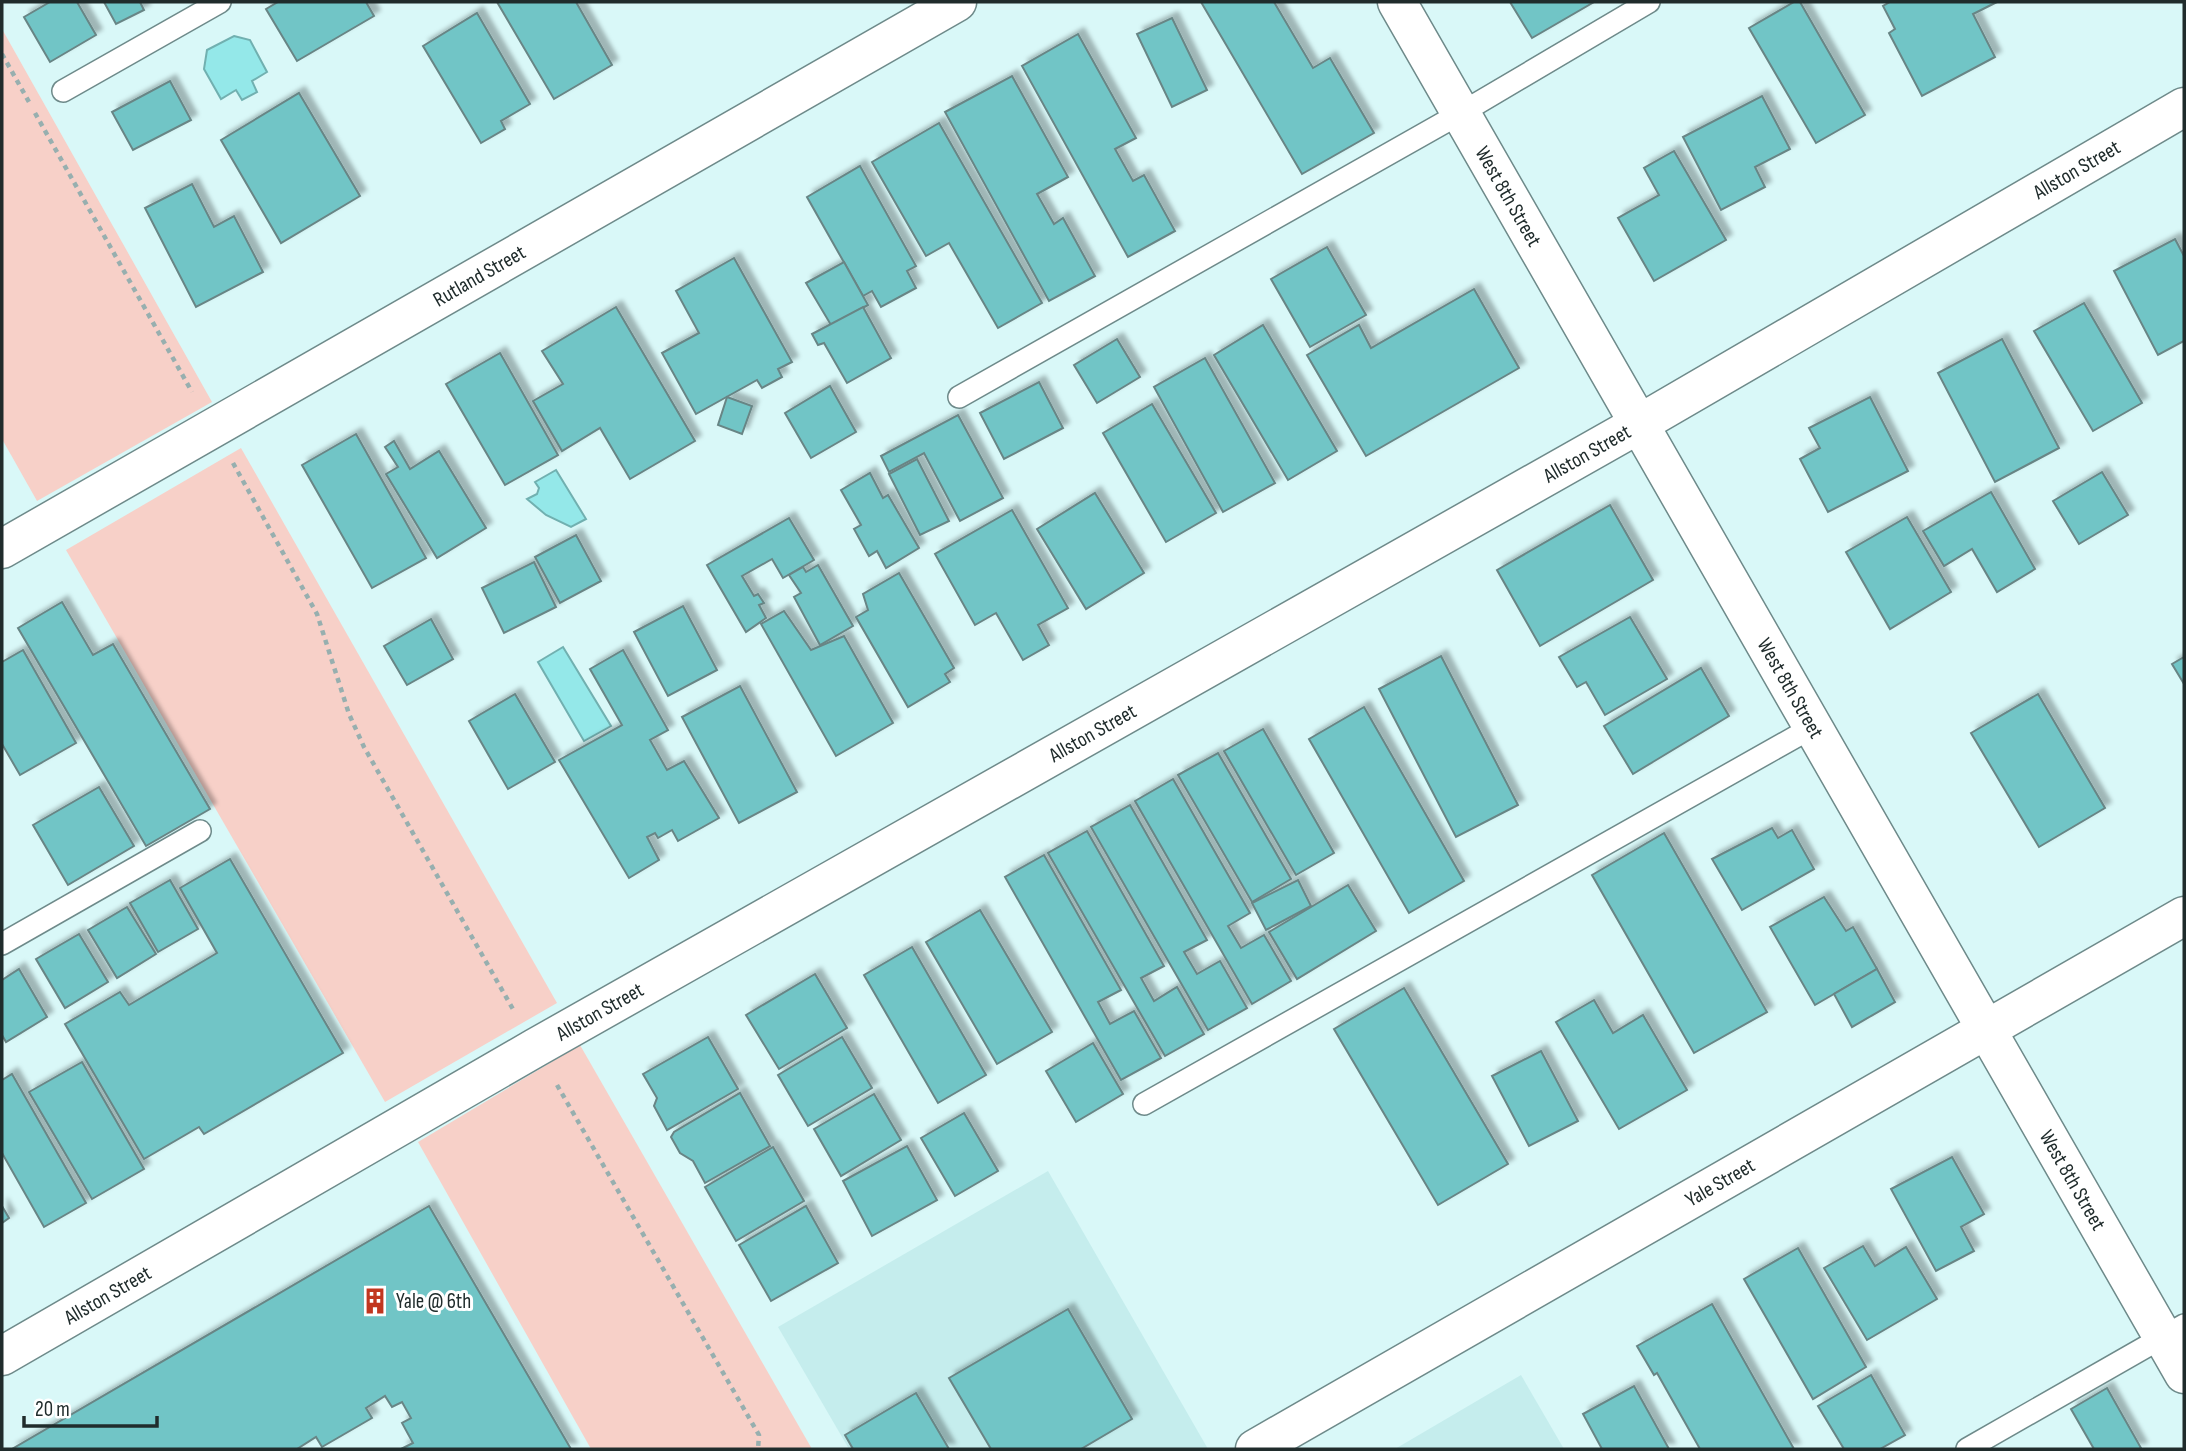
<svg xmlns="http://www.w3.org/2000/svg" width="2186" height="1451" font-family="'Sofia Sans Condensed',sans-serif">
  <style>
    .built { fill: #c5eded }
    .green { fill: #f7d0c8 }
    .water { fill: #94e8e9; stroke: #71b0b0; stroke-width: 2 }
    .building { fill: #71c5c6; stroke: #688585; stroke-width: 2; filter: url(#shadow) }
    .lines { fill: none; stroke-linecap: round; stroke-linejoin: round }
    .lane-casing { stroke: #6e8a8a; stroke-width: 24 }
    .street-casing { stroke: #6e8a8a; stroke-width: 41 }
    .secondary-casing { stroke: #6e8a8a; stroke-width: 41 }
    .path { stroke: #97afaf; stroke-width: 4.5; stroke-dasharray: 5 5; stroke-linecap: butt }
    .lane { stroke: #fff; stroke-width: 21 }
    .street { stroke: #fff; stroke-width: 38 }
    .secondary { stroke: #fff; stroke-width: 38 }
    .labels { text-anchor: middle; stroke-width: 6; stroke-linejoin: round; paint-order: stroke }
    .street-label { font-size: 21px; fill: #202c2c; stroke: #fff }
    .poi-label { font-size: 21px; fill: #202c2c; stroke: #fff; text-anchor: start }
  </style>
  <defs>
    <filter id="shadow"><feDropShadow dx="6" dy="-6" stdDeviation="2" flood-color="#0004"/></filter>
  </defs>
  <rect width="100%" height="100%" fill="#d9f8f8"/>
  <g class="built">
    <path d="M1048,1171L1208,1449H849L778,1327Z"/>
    <path d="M1521,1375L1564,1449H1395Z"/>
  </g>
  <g class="green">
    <path d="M2,29L212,402L37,501L2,439Z"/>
    <path d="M241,448L557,1003L385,1102L66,550Z"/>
    <path d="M580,1045L812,1449H591L418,1142Z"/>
  </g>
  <g class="water">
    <path d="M234,36L250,40L267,72L252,81L257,92L242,100L236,90L221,99L204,69L207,50Z"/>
    <path d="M556,470L586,519L571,527L546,515L527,499L537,494L539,488L535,482Z"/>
    <path d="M563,647L611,726L584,741L538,662Z"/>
  </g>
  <g class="building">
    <path d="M50,2H77L96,35L50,62L24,17Z"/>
    <path d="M104,2H140L144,10L116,24Z"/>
    <path d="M278,2H366L374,16L297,61L266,9Z"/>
    <path d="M497,2H576L612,65L554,99Z"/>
    <path d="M1201,2H1274L1313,68L1330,58L1374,133L1302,174Z"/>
    <path d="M1510,2H1594L1532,38Z"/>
    <path d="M1794,2H1800L1865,115L1816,143L1749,28Z"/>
    <path d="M1890,2H1997L1973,14L1995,57L1922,96L1889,33L1895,29L1883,6Z"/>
    <path d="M477,13L530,104L501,121L505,129L481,143L423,46Z"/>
    <path d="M1172,18L1207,90L1172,107L1137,34Z"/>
    <path d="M1078,34L1136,138L1115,149L1133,181L1144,175L1175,231L1128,257L1022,66Z"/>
    <path d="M1012,76L1068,177L1037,194L1054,224L1063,218L1095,276L1049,301L945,112Z"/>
    <path d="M170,81L191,120L133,150L112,112Z"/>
    <path d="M299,93L360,196L281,243L221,140Z"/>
    <path d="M1762,96L1790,149L1755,167L1765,187L1721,210L1683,137Z"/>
    <path d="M939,123L1042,303L998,328L949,243L926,256L872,162Z"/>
    <path d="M1674,151L1726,240L1654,281L1618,218L1659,195L1644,168Z"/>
    <path d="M860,166L916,266L907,271L916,288L881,307L872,291L863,296L807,197Z"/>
    <path d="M192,184L214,227L234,216L263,272L196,307L145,208Z"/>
    <path d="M2175,239L2184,256V341L2158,355L2114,271Z"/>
    <path d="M1327,247L1366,315L1310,347L1271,279Z"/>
    <path d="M734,258L792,362L778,369L782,377L762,388L757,380L696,414L662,353L699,333L676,291Z"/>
    <path d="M844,262L868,305L831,325L806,283Z"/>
    <path d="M1474,289L1519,368L1366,456L1307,355L1359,325L1371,348Z"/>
    <path d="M2084,303L2142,403L2093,431L2034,331Z"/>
    <path d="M616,307L695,441L630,479L600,428L562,451L533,401L563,384L542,351Z"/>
    <path d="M863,307L891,358L847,383L824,343L818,345L812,334Z"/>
    <path d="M1263,325L1337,451L1288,480L1214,355Z"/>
    <path d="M1117,339L1140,377L1097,403L1074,365Z"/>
    <path d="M2002,339L2059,448L1995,482L1938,373Z"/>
    <path d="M500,353L558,455L505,485L446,384Z"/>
    <path d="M1205,358L1275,483L1223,512L1154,387Z"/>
    <path d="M1039,382L1063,428L1004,459L980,413Z"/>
    <path d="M830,386L856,432L811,458L785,413Z"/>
    <path d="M727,397L752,406L742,434L718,425Z"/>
    <path d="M1870,397L1908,471L1828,512L1800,459L1820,448L1809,428Z"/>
    <path d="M1152,404L1216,513L1166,542L1103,433Z"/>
    <path d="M958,415L1003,498L960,521L924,453L889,472L881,456Z"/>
    <path d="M356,434L426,558L372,588L302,465Z"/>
    <path d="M394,441L410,469L439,451L486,528L437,558L386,474L398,467L385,447Z"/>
    <path d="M917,459L949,521L920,535L889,474Z"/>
    <path d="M2102,472L2128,515L2079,544L2053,501Z"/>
    <path d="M870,473L883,498L888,495L919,548L886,568L877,551L869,556L854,529L861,525L841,490Z"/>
    <path d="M1991,492L2035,569L1997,592L1972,549L1944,566L1923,531Z"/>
    <path d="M1095,493L1144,573L1086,609L1037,529Z"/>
    <path d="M1610,505L1653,580L1540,646L1497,570Z"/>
    <path d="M1012,510L1068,608L1038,625L1049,645L1023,660L996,613L975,625L935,554Z"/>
    <path d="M1907,517L1951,592L1890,629L1846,552Z"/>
    <path d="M789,518L814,560L783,578L772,559L742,576L754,596L758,594L764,603L759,605L766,618L746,632L707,565Z"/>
    <path d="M576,535L601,581L560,603L535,557Z"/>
    <path d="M534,562L556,607L504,633L482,588Z"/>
    <path d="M818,565L853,626L820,645L794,597L801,593L789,575L803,567L806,572Z"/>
    <path d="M899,573L954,668L945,674L950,682L908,707L856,617L868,610L863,594Z"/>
    <path d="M62,602L93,655L113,644L210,809L146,846L18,628Z"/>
    <path d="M683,606L717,670L668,696L634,632Z"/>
    <path d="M784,611L811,650L844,636L893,723L836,756L761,624Z"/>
    <path d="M1630,617L1667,679L1605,715L1586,682L1577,687L1559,657Z"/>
    <path d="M431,619L453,659L407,685L384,646Z"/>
    <path d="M23,650L76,743L20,775L2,744V662Z"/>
    <path d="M623,650L668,730L650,740L667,770L684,761L719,818L678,841L672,830L658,838L655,833L647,837L659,860L629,878L559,760L622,725L590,669Z"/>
    <path d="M1441,656L1518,805L1456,837L1379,689Z"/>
    <path d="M2184,657V684L2172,664Z"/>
    <path d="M1701,668L1729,716L1633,774L1604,726Z"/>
    <path d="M740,686L797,792L739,823L682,717Z"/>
    <path d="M515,694L555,762L508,789L469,721Z"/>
    <path d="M2038,694L2105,808L2039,847L1971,733Z"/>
    <path d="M1364,707L1464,881L1409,913L1309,739Z"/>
    <path d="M1263,729L1334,853L1296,875L1224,751Z"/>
    <path d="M1218,753L1291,879L1252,902L1178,775Z"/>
    <path d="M1173,779L1250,913L1228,926L1241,948L1264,935L1291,981L1252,1004L1135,801Z"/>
    <path d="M99,787L134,846L68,885L33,825Z"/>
    <path d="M1130,805L1207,940L1184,952L1197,974L1220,961L1247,1008L1208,1030L1091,827Z"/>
    <path d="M1772,828L1778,838L1792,830L1814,869L1742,910L1712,859Z"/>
    <path d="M1087,831L1164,966L1141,978L1154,1001L1177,987L1204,1034L1165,1056L1048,853Z"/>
    <path d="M1664,833L1767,1012L1694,1053L1592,875Z"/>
    <path d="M1044,855L1121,990L1098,1002L1110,1024L1134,1011L1161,1058L1121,1080L1005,877Z"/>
    <path d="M230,859L343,1053L204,1134L199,1127L144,1159L65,1024L120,992L129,1005L217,953L180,888Z"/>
    <path d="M170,880L198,929L158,952L130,903Z"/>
    <path d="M1298,880L1311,906L1266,930L1252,903Z"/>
    <path d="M1348,885L1376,931L1297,979L1269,932Z"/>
    <path d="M1824,897L1846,931L1853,927L1877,969L1815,1005L1770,927Z"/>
    <path d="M127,907L156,954L117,978L88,930Z"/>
    <path d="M980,910L1052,1032L997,1064L926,942Z"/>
    <path d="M79,934L108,982L65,1008L36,959Z"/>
    <path d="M912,947L986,1075L938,1103L864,975Z"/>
    <path d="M19,969L47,1017L6,1042L2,1035V980Z"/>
    <path d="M1877,969L1895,1002L1852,1027L1834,994Z"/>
    <path d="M815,974L847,1028L779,1069L746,1015Z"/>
    <path d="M1404,988L1508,1164L1438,1205L1334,1029Z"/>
    <path d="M1594,1000L1613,1033L1643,1015L1687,1090L1619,1129L1556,1022Z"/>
    <path d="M708,1037L738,1089L667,1130L654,1106L657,1098L643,1074Z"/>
    <path d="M842,1037L872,1088L808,1126L778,1075Z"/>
    <path d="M1093,1043L1123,1094L1076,1122L1046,1071Z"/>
    <path d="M1541,1051L1578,1121L1529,1146L1492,1076Z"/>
    <path d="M82,1062L144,1169L92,1199L29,1092Z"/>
    <path d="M12,1074L86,1203L44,1227L2,1153V1080Z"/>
    <path d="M740,1093L770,1146L705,1183L693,1161L680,1153L671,1137L674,1132Z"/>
    <path d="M874,1094L901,1140L841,1176L814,1129Z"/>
    <path d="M964,1113L998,1171L955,1196L921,1138Z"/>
    <path d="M907,1146L937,1200L872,1236L843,1181Z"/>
    <path d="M773,1147L804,1201L736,1241L705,1187Z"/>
    <path d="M1952,1157L1984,1214L1961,1227L1974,1251L1936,1271L1891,1189Z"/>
    <path d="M2,1206L9,1218L2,1223Z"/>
    <path d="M429,1206L571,1449H401L413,1443L402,1423L411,1418L402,1402L392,1407L385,1396L366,1408L372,1418L322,1447L316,1437L297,1449H12Z"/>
    <path d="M806,1206L838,1263L771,1301L739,1245Z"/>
    <path d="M1863,1246L1875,1266L1906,1247L1937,1299L1867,1340L1824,1268Z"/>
    <path d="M1798,1248L1866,1367L1813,1399L1744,1279Z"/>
    <path d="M1712,1304L1794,1449H1700L1657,1373L1654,1375L1637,1346Z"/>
    <path d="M1068,1309L1132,1419L1081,1449H991L949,1378Z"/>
    <path d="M1871,1375L1905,1435L1880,1449H1844L1818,1406Z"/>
    <path d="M1634,1386L1669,1449H1602L1583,1414Z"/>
    <path d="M2107,1388L2141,1448L2139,1449H2094L2071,1409Z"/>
    <path d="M916,1393L949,1449H853L845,1435Z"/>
  </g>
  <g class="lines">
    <g class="lane-casing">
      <g id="lane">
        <path d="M63,91L220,2"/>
        <path d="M959,397L1461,113L1649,2"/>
        <path d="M2,944L200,831"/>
        <path d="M1144,1104L1813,727"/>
        <path d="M1967,1449L2184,1325"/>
      </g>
    </g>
    <g class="street-casing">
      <g id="street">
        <path id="s1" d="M1397,2L2184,1374"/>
        <path id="s2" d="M2,549L957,2"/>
        <path id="s3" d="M2,1356L535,1048L1639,424L2184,107"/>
      </g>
    </g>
    <g class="secondary-casing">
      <g id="secondary">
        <path id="s4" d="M1255,1449L2184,916"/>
      </g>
    </g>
    <g class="path">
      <path d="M2,54L29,102"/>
      <path d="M35,113L192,392"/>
      <path d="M233,463L317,614L349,714L364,747L514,1011"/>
      <path d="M557,1085L759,1435L758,1449"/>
    </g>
    <use href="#lane" class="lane"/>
    <use href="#street" class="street"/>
    <use href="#secondary" class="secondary"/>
  </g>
  <defs>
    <g id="building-bare" transform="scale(2.1)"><path d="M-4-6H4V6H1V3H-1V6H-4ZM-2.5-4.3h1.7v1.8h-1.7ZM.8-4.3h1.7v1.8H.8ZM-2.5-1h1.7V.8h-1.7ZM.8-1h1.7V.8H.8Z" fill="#c1361f" stroke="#fff" stroke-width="2.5" paint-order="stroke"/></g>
  </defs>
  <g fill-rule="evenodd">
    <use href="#building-bare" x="375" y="1301"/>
  </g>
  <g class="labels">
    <g class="street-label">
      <text dy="7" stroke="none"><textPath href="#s3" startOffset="2390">Allston Street</textPath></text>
      <text dy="7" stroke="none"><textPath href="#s1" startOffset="224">West 8th Street</textPath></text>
      <text dy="7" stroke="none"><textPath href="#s2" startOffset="550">Rutland Street</textPath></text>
      <text dy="7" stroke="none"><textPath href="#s3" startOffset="1824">Allston Street</textPath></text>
      <text dy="7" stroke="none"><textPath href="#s1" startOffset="791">West 8th Street</textPath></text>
      <text dy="7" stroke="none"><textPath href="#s3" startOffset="1256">Allston Street</textPath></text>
      <text dy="7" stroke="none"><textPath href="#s3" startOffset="690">Allston Street</textPath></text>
      <text dy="7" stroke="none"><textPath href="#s1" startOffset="1358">West 8th Street</textPath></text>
      <text dy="7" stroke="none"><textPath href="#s4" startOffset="536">Yale Street</textPath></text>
      <text dy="7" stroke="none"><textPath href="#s3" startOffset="122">Allston Street</textPath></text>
    </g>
    <g class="poi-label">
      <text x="396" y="1308">Yale @ 6th</text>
    </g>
  </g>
  <rect width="2186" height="1451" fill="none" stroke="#202c2c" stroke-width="7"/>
  <path d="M24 1416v10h133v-10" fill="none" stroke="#202c2c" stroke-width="3.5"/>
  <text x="35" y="1416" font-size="21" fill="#202c2c" stroke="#ffffff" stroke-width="5" paint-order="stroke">20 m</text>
</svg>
